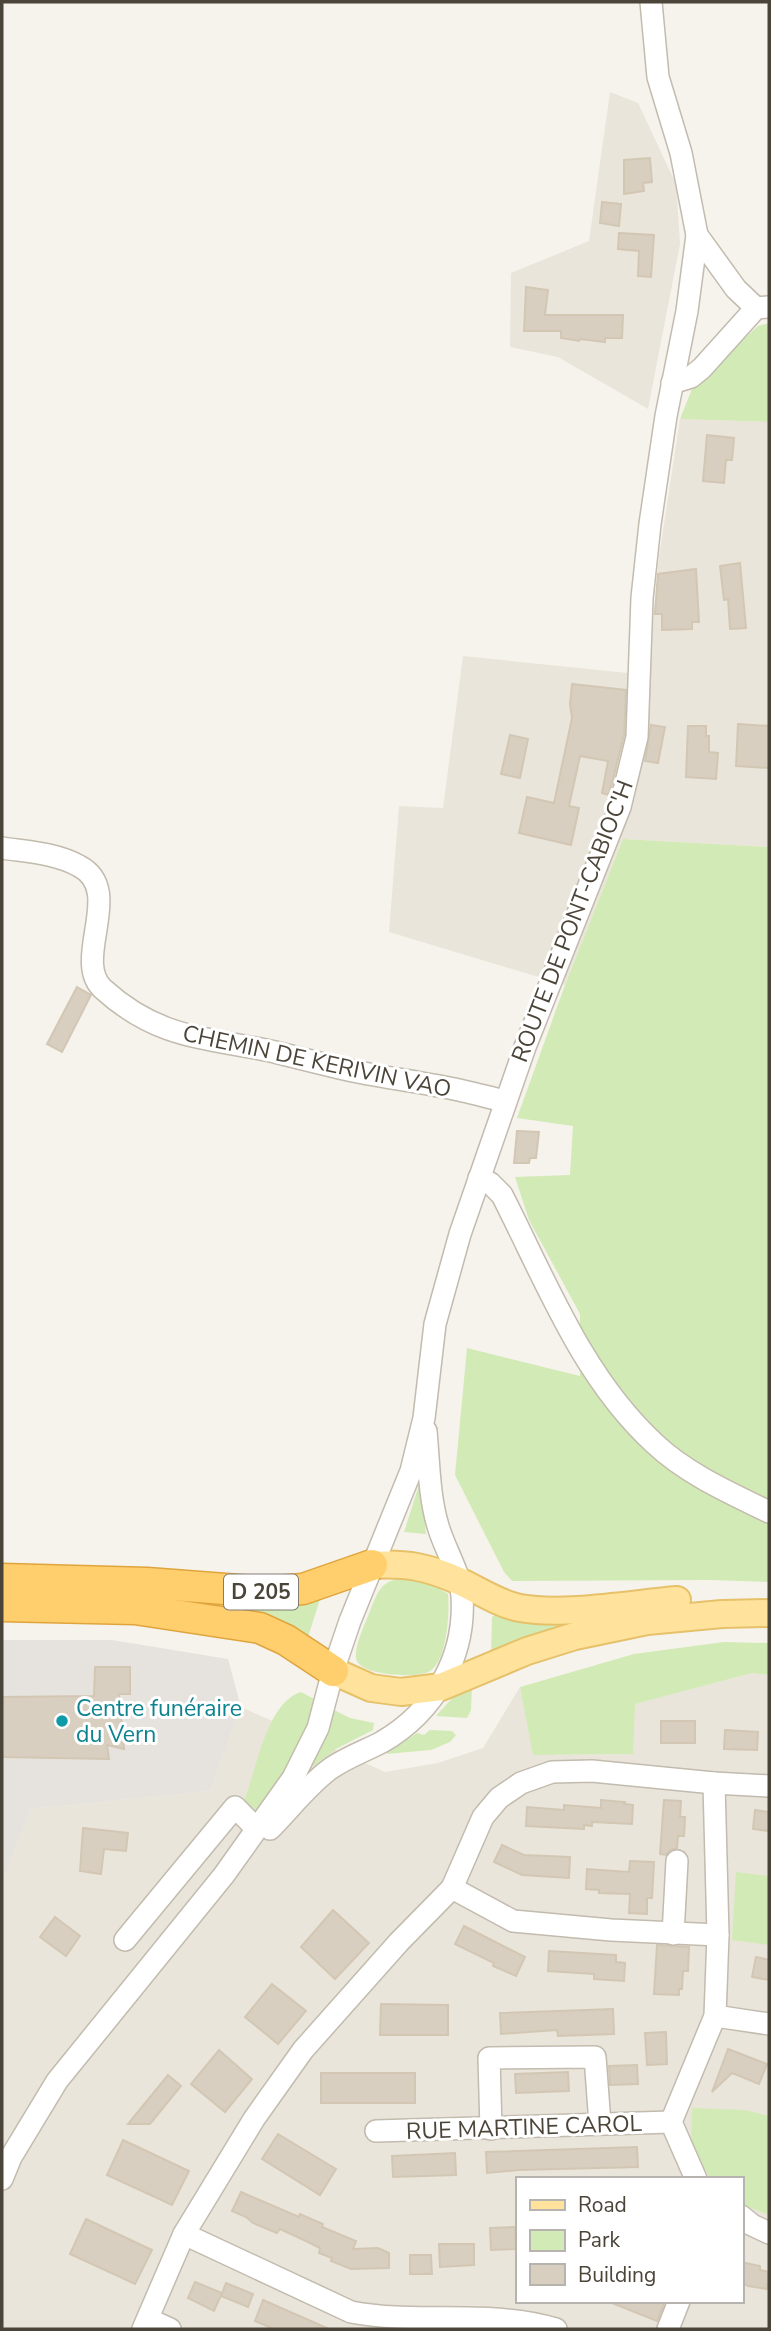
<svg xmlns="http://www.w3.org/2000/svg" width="771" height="2331" font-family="'Nunito Sans',sans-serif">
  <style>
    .residential { fill: #eae5da; fill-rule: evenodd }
    .industrial { fill: #e6e2dd }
    .green { fill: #d2eab5 }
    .building { fill: #d8cfc1; stroke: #d3c7b4; stroke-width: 2 }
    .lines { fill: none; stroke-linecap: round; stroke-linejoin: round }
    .minor-casing { stroke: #c2bbae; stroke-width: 24 }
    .major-casing { stroke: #e6c16a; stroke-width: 30 }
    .highway-casing { stroke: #e0a43c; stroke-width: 33 }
    .minor { stroke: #fff; stroke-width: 21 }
    .major { stroke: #ffe39c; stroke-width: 26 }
    .highway { stroke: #ffcf6e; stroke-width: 30 }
    .culture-dot { fill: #0f9aa8; stroke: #fff; stroke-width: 2.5 }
    .labels { text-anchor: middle; stroke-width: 6; stroke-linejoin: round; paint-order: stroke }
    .shield { fill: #fff; stroke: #817c74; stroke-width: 2 }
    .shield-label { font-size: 21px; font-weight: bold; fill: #4b4439 }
    .street-label { font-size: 23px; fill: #4b4439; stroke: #fff }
    .culture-label { font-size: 23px; fill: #0d838f; stroke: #fff; text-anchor: start }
  </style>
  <rect width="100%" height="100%" fill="#f6f3ec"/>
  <g class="residential">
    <path d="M610,92L638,103L676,184L680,244L648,409L558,357L510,347L511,273L589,241Z"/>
    <path d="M680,419L769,422V847L623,839L565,985L389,932L399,806L443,808L463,656L647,675L659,557Z"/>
    <path d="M752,1673L769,1675V2329H2V1883L31,1809L210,1791L241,1707L385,1772L438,1763L483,1748L520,1687L534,1755L632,1754L634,1704ZM517,2179H741V2301H517Z"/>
  </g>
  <path class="industrial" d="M2,1640H112L228,1659L241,1707L210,1791L31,1809L2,1883Z"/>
  <g class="green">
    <path d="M769,323V422L680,419L694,384L758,326Z"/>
    <path d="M623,839L769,847V1582L710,1580L512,1581L504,1572L455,1475L467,1348L580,1376V1314L529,1220L515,1177L570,1175L573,1126L517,1118L565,985Z"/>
    <path d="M421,1482L426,1534L404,1532L419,1485Z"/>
    <path d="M400,1579L433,1585L448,1594C450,1612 447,1661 430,1671C418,1679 358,1676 356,1658C355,1644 365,1624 370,1611C377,1594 380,1581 400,1579Z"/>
    <path d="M151,1593H322L308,1637L273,1618L229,1608L150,1602Z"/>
    <path d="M498,1613L576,1621L577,1626L491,1657L492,1617Z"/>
    <path d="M724,1642L769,1643V1675L752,1673L635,1704L633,1754L533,1755L520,1687L634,1654Z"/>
    <path d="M472,1685L471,1710L467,1718L436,1716L455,1695Z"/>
    <path d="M301,1692L316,1700C305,1741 283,1776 261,1813L244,1801C257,1769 266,1703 301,1692Z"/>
    <path d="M332,1709L350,1718L374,1723L373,1730L336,1749L314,1766L311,1762Z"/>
    <path d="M430,1730L452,1731L456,1735L450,1742L431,1750L386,1754L417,1733L424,1735Z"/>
    <path d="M736,1872L769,1876V1945L732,1940Z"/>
    <path d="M692,2108L745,2110L769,2116V2215L741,2204V2179H711L691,2148Z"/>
  </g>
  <g class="building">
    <path d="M650,158L652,182L643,183L644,191L624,194V160Z"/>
    <path d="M602,202L621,204L619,226L600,223Z"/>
    <path d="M619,233L654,235L651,277L638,276L639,251L618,249Z"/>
    <path d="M526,287L548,290L545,315H623L622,338H605V342L580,339L579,341L561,338V331H524Z"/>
    <path d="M707,435L734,438L732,460H726L724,483L703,481Z"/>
    <path d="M740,563L746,628L730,629L728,599L724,600L720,566Z"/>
    <path d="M696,569L699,622H692V629L662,630V614H655L658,574Z"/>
    <path d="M572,684L626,690L624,735L609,795L602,793L608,761L580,756L569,806L579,808L571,845L519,833L527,797L554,803L572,718L570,704Z"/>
    <path d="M738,724L769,726V768L736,766Z"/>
    <path d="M651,725L665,727L658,763L645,761Z"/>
    <path d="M688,726H706V736H709V752L718,753L716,779L686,777Z"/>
    <path d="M510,735L528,739L520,778L501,774Z"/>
    <path d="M77,987L91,995L62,1052L47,1044Z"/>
    <path d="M517,1131L539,1132L536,1158H530L529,1163H514Z"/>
    <path d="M95,1667H130V1694H119L124,1749L107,1745L109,1759L2,1757V1697L94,1696Z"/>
    <rect x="661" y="1721" width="34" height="22"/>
    <path d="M725,1730L758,1732L757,1750L724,1749Z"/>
    <path d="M601,1800L625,1802L624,1804L633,1805L632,1824L592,1822V1826L584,1825V1829L526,1826L527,1807L564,1810V1805L601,1808Z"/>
    <path d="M664,1800L681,1801L680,1817H685L684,1836H678L677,1848L670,1850L666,1855L660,1854Z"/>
    <path d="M755,1810L769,1812V1831L753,1829Z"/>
    <path d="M83,1828L128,1833L126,1851L104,1849L101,1874L80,1871Z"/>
    <path d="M502,1845L524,1855L570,1857L569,1878L522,1875L494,1862Z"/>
    <path d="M630,1861L654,1862L652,1898H647V1914L629,1913L630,1894L599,1893V1890L586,1889L587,1869L629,1872Z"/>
    <path d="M333,1910L369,1943L335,1979L301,1947Z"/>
    <path d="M55,1917L80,1936L66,1956L40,1937Z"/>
    <path d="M464,1926L525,1957L516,1976L493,1966L494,1963L455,1944Z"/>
    <path d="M657,1945L689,1947L688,1971H683L682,1989H679V1995L654,1994Z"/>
    <path d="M549,1951L616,1955V1962L625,1963L624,1981L594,1979V1974L548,1971Z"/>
    <path d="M756,1957L769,1960V1980L752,1977Z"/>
    <path d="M272,1984L306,2011L278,2044L245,2017Z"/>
    <path d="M381,2004L448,2005V2035H380Z"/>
    <path d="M613,2009L614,2034L558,2036L557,2030L501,2034L500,2013Z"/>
    <path d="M666,2032L667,2064L647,2065L645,2033Z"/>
    <path d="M728,2049L767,2064L759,2084L732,2073L712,2092Z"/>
    <path d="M219,2050L252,2079L225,2112L191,2084Z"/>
    <path d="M637,2065L638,2084L610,2085L609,2066Z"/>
    <path d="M568,2072L569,2091L516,2093L515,2074Z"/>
    <rect x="321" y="2073" width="94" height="30"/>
    <path d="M168,2075L181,2086L150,2124H128Z"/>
    <path d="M278,2134L336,2169L320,2195L262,2159Z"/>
    <path d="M123,2140L189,2171L172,2205L107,2175Z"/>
    <path d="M637,2147L638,2167L519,2170L487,2173L486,2152Z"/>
    <path d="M455,2153L456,2175L393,2177L392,2156Z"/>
    <path d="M241,2192L299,2217L300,2214L323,2224L322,2227L356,2241L353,2249L378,2248L389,2253V2268L351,2269L331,2261L332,2258L319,2253L320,2248L306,2241L280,2229L277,2233L253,2223L246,2217L232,2211Z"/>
    <path d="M86,2219L152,2250L135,2284L70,2254Z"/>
    <path d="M515,2227L516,2249L491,2250L490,2228Z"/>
    <path d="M439,2244H474V2265L440,2267Z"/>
    <path d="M410,2255H431L432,2274H410Z"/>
    <path d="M741,2262L760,2266V2270L769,2272L767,2289L748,2286L741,2282Z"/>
    <path d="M195,2282L222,2293L214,2311L188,2298Z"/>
    <path d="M226,2283L253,2294L248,2307L221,2296Z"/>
    <path d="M263,2300L329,2329H274L255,2321Z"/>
    <path d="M607,2301H665L657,2321Z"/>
  </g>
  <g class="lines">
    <g class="minor-casing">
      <g id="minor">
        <path d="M697,235L736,289L756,308L768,307"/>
        <path d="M672,383L691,377L702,368L756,308"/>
        <path d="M2,848C28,852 56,853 79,866C126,890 71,960 103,989C159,1040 207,1037 275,1052C303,1059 330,1066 358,1072C393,1079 428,1083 463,1091C477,1094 491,1098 505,1101"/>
        <path d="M479,1178L490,1183L502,1195C546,1281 582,1377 655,1444C687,1474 730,1493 769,1512"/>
        <path d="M270,1829C288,1811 310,1783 330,1769C345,1758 365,1751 382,1742C434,1712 466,1657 462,1596C460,1572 445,1550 438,1526C429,1496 429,1463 426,1431"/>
        <path d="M452,1888L513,1921L611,1930L718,1935"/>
        <path d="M673,1934L677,1861"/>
        <path d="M125,1940L235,1807L257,1829"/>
        <path d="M715,2016L769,2024"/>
        <path d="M491,2129L489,2058L595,2057L600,2124"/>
        <path d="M376,2131L671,2122"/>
        <path d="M2,2179L11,2157L57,2081L224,1875L293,1778L318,1728L333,1671L350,1621L411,1471L424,1418L435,1324L460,1234L525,1047L620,807L637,737L642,598L650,524L666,416L687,311L697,235L681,153L658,77L651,2"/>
        <path d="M696,2179L671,2122L715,2016L718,1935L714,1783L769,1786"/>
        <path d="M741,2216L752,2225L769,2233"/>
        <path d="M184,2234L351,2312C418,2325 489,2309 556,2329"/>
        <path d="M148,2319L170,2329"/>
        <path d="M143,2329L184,2234L254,2119L303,2050L399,1942L452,1888L483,1817L499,1798L521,1783L552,1772L592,1771L714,1783"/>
        <path d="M668,2329L679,2301"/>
      </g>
    </g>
    <g class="major-casing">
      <g id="major">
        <path d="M372,1565C407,1563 429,1567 461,1582C480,1591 499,1604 520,1608C564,1616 631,1604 677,1600"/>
        <path d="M333,1671L371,1688L401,1692L441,1687L527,1651L575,1636L647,1621L722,1614L769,1613"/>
      </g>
    </g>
    <g class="highway-casing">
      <g id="highway">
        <path d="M2,1579L147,1583L264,1592L303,1589L372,1565"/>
        <path d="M2,1606L135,1609L260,1628L286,1640L333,1671"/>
      </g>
    </g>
    <use href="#minor" class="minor"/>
    <use href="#major" class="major"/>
    <use href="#highway" class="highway"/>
  </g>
  <circle class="culture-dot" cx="62" cy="1721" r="7"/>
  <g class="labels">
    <rect class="shield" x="224" y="1574.5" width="74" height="35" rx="5"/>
    <g class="shield-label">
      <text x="261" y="1599">D 205</text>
    </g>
    <g class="street-label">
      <text transform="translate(572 921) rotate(-69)" y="8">ROUTE DE PONT-CABIOC'H</text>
      <text transform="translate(317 1061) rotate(12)" y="8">CHEMIN DE KERIVIN VAO</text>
      <text transform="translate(524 2127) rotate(-2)" y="8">RUE MARTINE CAROL</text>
    </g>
    <g class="culture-label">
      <text x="76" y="1716">Centre funéraire<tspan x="76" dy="26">du Vern</tspan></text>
    </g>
  </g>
  <rect width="771" height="2331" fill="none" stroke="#4b4439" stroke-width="7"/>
  <rect x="516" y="2177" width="228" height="126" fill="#ffffff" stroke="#b7b4b0" stroke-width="2"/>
  <rect x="530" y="2200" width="35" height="10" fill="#ffe39c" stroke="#b7b4b0" stroke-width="2"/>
  <text x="578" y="2212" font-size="21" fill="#4b4439">Road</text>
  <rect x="530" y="2230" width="35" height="21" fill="#d2eab5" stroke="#b7b4b0" stroke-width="2"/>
  <text x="578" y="2247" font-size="21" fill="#4b4439">Park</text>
  <rect x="530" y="2264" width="35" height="21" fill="#d8cfc1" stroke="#b7b4b0" stroke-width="2"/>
  <text x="578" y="2282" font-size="21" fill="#4b4439">Building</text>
</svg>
